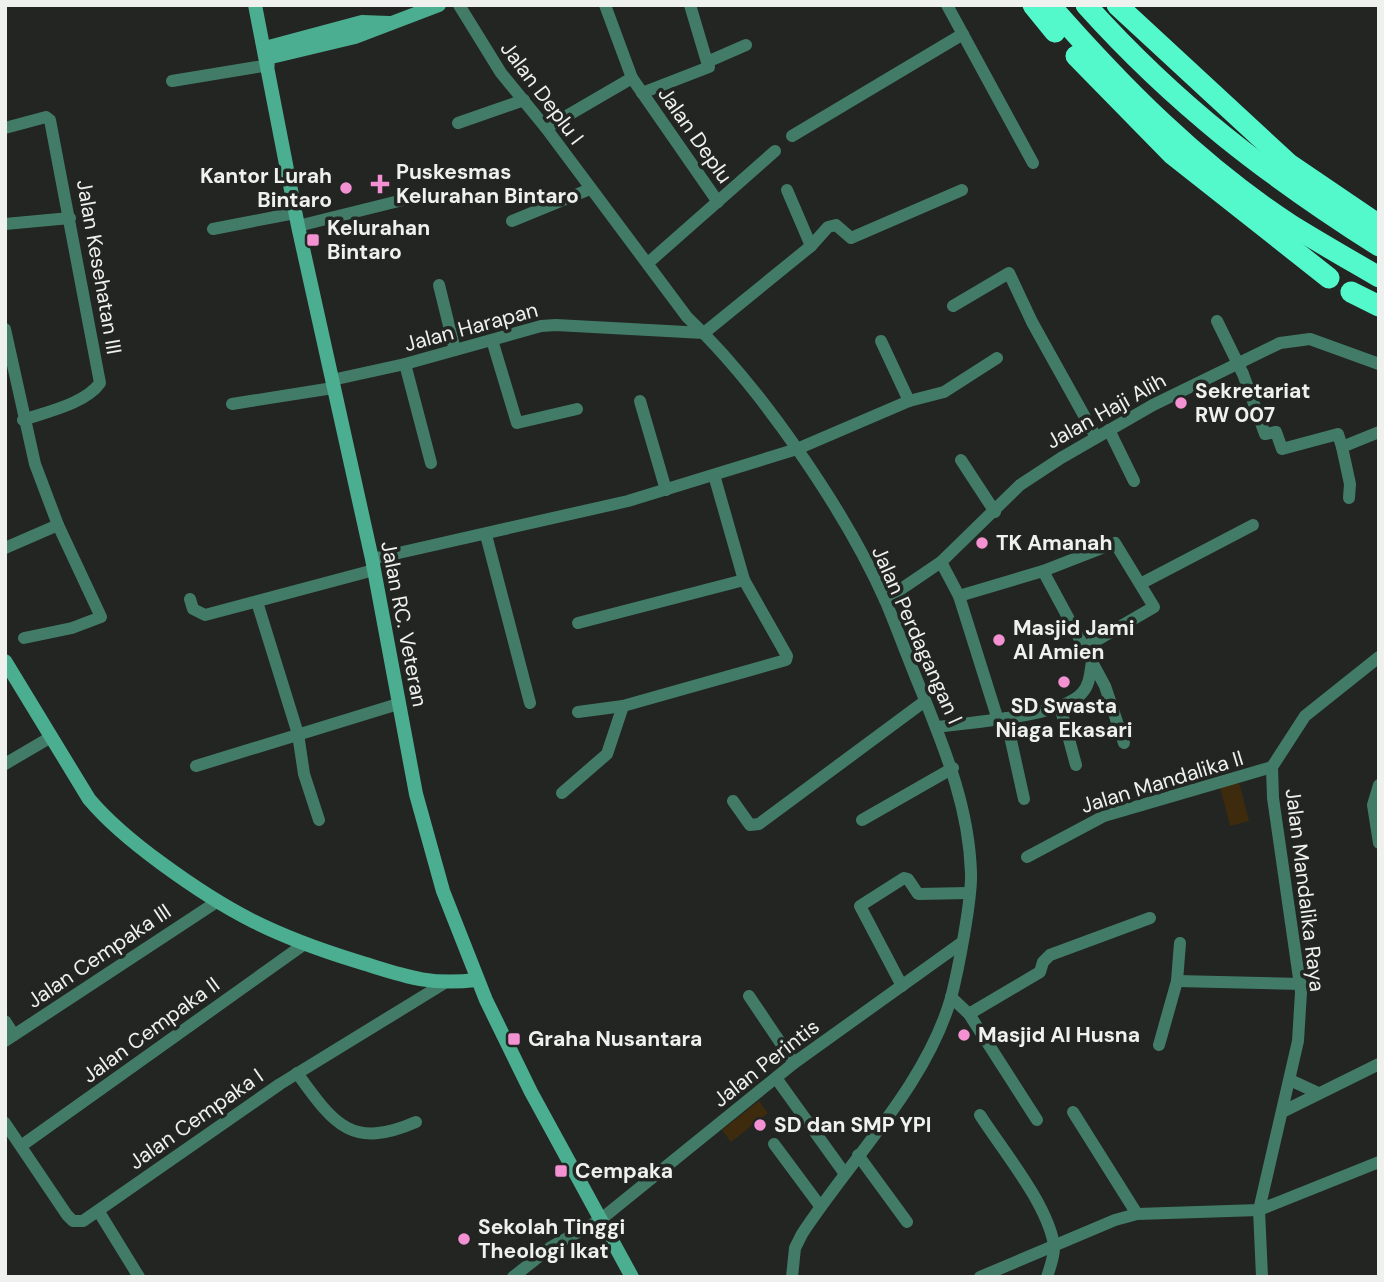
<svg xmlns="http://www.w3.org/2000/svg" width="1384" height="1282" font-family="'DM Sans',sans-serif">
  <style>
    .green { fill: #3e2b0d }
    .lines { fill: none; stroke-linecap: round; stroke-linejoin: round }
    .street { stroke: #427c69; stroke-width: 12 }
    .secondary { stroke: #4cae91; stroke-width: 14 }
    .highway { stroke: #53f8cb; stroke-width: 21 }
    .poi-dot { fill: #f491d3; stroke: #222521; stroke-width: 2.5 }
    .labels { text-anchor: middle; stroke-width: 7; stroke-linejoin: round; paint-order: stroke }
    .street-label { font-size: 21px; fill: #eff1ee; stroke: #222521 }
    .poi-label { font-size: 21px; font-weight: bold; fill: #eff1ee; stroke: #222521; text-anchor: start }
  </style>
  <rect width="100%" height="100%" fill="#222521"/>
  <g class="green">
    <path d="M1239,782L1249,821L1230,826L1220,787Z"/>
    <path d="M759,1101L768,1113L731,1142L722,1130Z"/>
  </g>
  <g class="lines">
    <g class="street">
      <path d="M459,5L501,73L546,128L687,317C760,386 845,510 886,602C898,631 909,661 921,690C945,750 969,807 971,873C972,899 958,971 951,998C926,1085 851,1159 802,1234L795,1248L792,1277"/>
      <path d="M605,5L632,78L718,202"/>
      <path d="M690,5L707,62L746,45"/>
      <path d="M947,5L1033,163"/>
      <path d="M172,81L269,65"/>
      <path d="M642,93L709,67L707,62"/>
      <path d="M458,123L524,100"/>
      <path d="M5,128L46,117L50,120L100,383C85,404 46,412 23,420"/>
      <path d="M546,128L632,78"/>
      <path d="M792,136L963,34"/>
      <path d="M787,190L811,246"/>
      <path d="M512,221L590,189"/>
      <path d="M5,224L70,218"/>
      <path d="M298,226L423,195"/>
      <path d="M213,229L295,213"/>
      <path d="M648,263L775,151"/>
      <path d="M439,285L455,350"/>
      <path d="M953,306L1009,273L1032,322L1096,437"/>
      <path d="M1217,321L1243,374L1265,434L1276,432L1282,449L1338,434L1342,447L1379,432"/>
      <path d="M5,329L35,464L58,525L101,617L72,628L24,638"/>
      <path d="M492,340L517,423L577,409"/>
      <path d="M881,341L909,401"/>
      <path d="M405,364L431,463"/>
      <path d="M332,380L405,364L541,326L556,325L704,333L811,246L828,227L836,225L851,238L962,190"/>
      <path d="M640,401L666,490"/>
      <path d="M232,404L333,388"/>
      <path d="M1109,430L1134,481"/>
      <path d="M1342,447L1350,484L1349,498"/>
      <path d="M961,460L995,512"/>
      <path d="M486,535L530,703"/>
      <path d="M5,548L58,525"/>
      <path d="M372,559L628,501L797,449L909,401L944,392L997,358"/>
      <path d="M941,562L959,596L998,720"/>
      <path d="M1043,571L1105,686L1124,743"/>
      <path d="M1142,583L1253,525"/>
      <path d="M959,596L1043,571L1115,543L1154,607L1085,647"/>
      <path d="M190,599L193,609L205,615L374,570"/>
      <path d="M885,600L941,562L1020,485L1061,458L1153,405L1280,343L1310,339L1379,364"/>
      <path d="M257,602L298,734L304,774L319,820"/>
      <path d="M578,623L744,580"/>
      <path d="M1060,706L1076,765"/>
      <path d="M578,712L623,706L786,660L787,656L744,580L714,475"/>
      <path d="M1006,718L1024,799"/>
      <path d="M938,727C970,722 1061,717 1082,693C1090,685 1090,672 1092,662"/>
      <path d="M5,764L51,737"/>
      <path d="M196,766L398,704"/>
      <path d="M1379,785L1373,805L1379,843"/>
      <path d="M562,793L607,754L623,706"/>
      <path d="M733,801L750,825L759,824L925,701"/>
      <path d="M862,820L953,768"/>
      <path d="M1027,857L1104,816L1272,767"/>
      <path d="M1177,981L1301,984"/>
      <path d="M902,986L860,906L904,878L908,879L918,894L968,893"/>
      <path d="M749,996L794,1063"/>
      <path d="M951,997L969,1014L1037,1120"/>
      <path d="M969,1014L1040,972L1043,962L1050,955L1150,918"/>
      <path d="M5,1021L14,1035"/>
      <path d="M5,1041L215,903"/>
      <path d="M1159,1045L1177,981L1180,943"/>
      <path d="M297,1073C334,1124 351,1150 416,1122"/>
      <path d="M776,1078L845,1174"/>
      <path d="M1290,1080L1318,1093"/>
      <path d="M1284,1111L1379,1064"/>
      <path d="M1073,1112L1137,1214"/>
      <path d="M980,1115C1003,1151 1047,1203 1054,1245C1055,1255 1050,1267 1047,1277"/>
      <path d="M5,1123L67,1215L73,1221H83L280,1084L443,984"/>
      <path d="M774,1144L820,1206"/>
      <path d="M21,1146L303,945"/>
      <path d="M858,1155L907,1222"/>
      <path d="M99,1212L139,1277"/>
      <path d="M513,1277L551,1247L600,1220L794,1063L960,944"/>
      <path d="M980,1277L1115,1220L1137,1214L1259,1210L1379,1162"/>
      <path d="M1262,1277L1259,1210L1298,1041L1301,992L1273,798L1272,767L1305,716L1379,657"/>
    </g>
    <g class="secondary">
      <path d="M255,5L298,226L372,559L416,794L443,891L486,1000L531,1092L632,1277"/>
      <path d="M265,48L362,22L389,23"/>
      <path d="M267,58L355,37L439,5"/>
      <path d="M5,661L89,799C110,824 135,844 161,863C229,913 275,936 356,961C402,975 427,986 476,980"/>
    </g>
    <g class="highway">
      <path d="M1033,5L1055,32"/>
      <path d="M1050,5C1121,86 1200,166 1291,225C1320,243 1350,260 1379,277"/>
      <path d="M1086,5C1176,105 1266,174 1379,246"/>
      <path d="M1117,5L1289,164L1379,225"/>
      <path d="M1076,56L1172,154L1329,278"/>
      <path d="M1351,292L1379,306"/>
    </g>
  </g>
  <g class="poi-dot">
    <path d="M376.5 173.5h7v7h7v7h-7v7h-7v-7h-7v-7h7z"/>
    <circle cx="346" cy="188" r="7"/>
    <rect x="306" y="233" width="14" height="14" rx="3.5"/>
    <circle cx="1181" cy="403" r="7"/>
    <circle cx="982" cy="543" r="7"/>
    <circle cx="999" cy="640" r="7"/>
    <circle cx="1064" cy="682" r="7"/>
    <circle cx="964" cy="1035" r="7"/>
    <rect x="507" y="1032" width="14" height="14" rx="3.5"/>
    <circle cx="760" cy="1125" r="7"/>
    <rect x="554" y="1164" width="14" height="14" rx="3.5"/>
    <circle cx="464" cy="1239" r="7"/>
  </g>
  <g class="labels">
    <g class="street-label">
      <text transform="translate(542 93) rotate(53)" y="7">Jalan Deplu I</text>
      <text transform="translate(695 135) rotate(55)" y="7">Jalan Deplu</text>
      <text transform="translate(99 267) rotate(80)" y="7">Jalan Kesehatan III</text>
      <text transform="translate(471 327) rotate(-15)" y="7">Jalan Harapan</text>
      <text transform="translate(1106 411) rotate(-29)" y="7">Jalan Haji Alih</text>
      <text transform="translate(404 624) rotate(79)" y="7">Jalan RC. Veteran</text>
      <text transform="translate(917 635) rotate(66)" y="7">Jalan Perdagangan I</text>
      <text transform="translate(1162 782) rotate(-17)" y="7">Jalan Mandalika II</text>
      <text transform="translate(1305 890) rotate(83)" y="7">Jalan Mandalika Raya</text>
      <text transform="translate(99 956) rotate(-34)" y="7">Jalan Cempaka III</text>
      <text transform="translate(151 1030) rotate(-36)" y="7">Jalan Cempaka II</text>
      <text transform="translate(766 1063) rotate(-38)" y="7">Jalan Perintis</text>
      <text transform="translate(196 1119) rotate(-35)" y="7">Jalan Cempaka I</text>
    </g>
    <g class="poi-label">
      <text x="396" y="179">Puskesmas<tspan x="396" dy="24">Kelurahan Bintaro</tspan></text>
      <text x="332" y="183" text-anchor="end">Kantor Lurah<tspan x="332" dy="24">Bintaro</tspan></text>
      <text x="327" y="235">Kelurahan<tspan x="327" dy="24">Bintaro</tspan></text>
      <text x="1195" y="398">Sekretariat<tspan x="1195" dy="24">RW 007</tspan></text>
      <text x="996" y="550">TK Amanah</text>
      <text x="1013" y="635">Masjid Jami<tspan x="1013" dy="24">Al Amien</tspan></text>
      <text x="1064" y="713" text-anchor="middle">SD Swasta<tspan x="1064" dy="24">Niaga Ekasari</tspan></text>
      <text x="978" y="1042">Masjid Al Husna</text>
      <text x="528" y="1046">Graha Nusantara</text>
      <text x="774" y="1132">SD dan SMP YPI</text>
      <text x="575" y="1178">Cempaka</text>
      <text x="478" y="1234">Sekolah Tinggi<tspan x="478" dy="24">Theologi Ikat</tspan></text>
    </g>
  </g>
  <rect width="1384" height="1282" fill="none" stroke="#eff1ee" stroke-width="14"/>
</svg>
